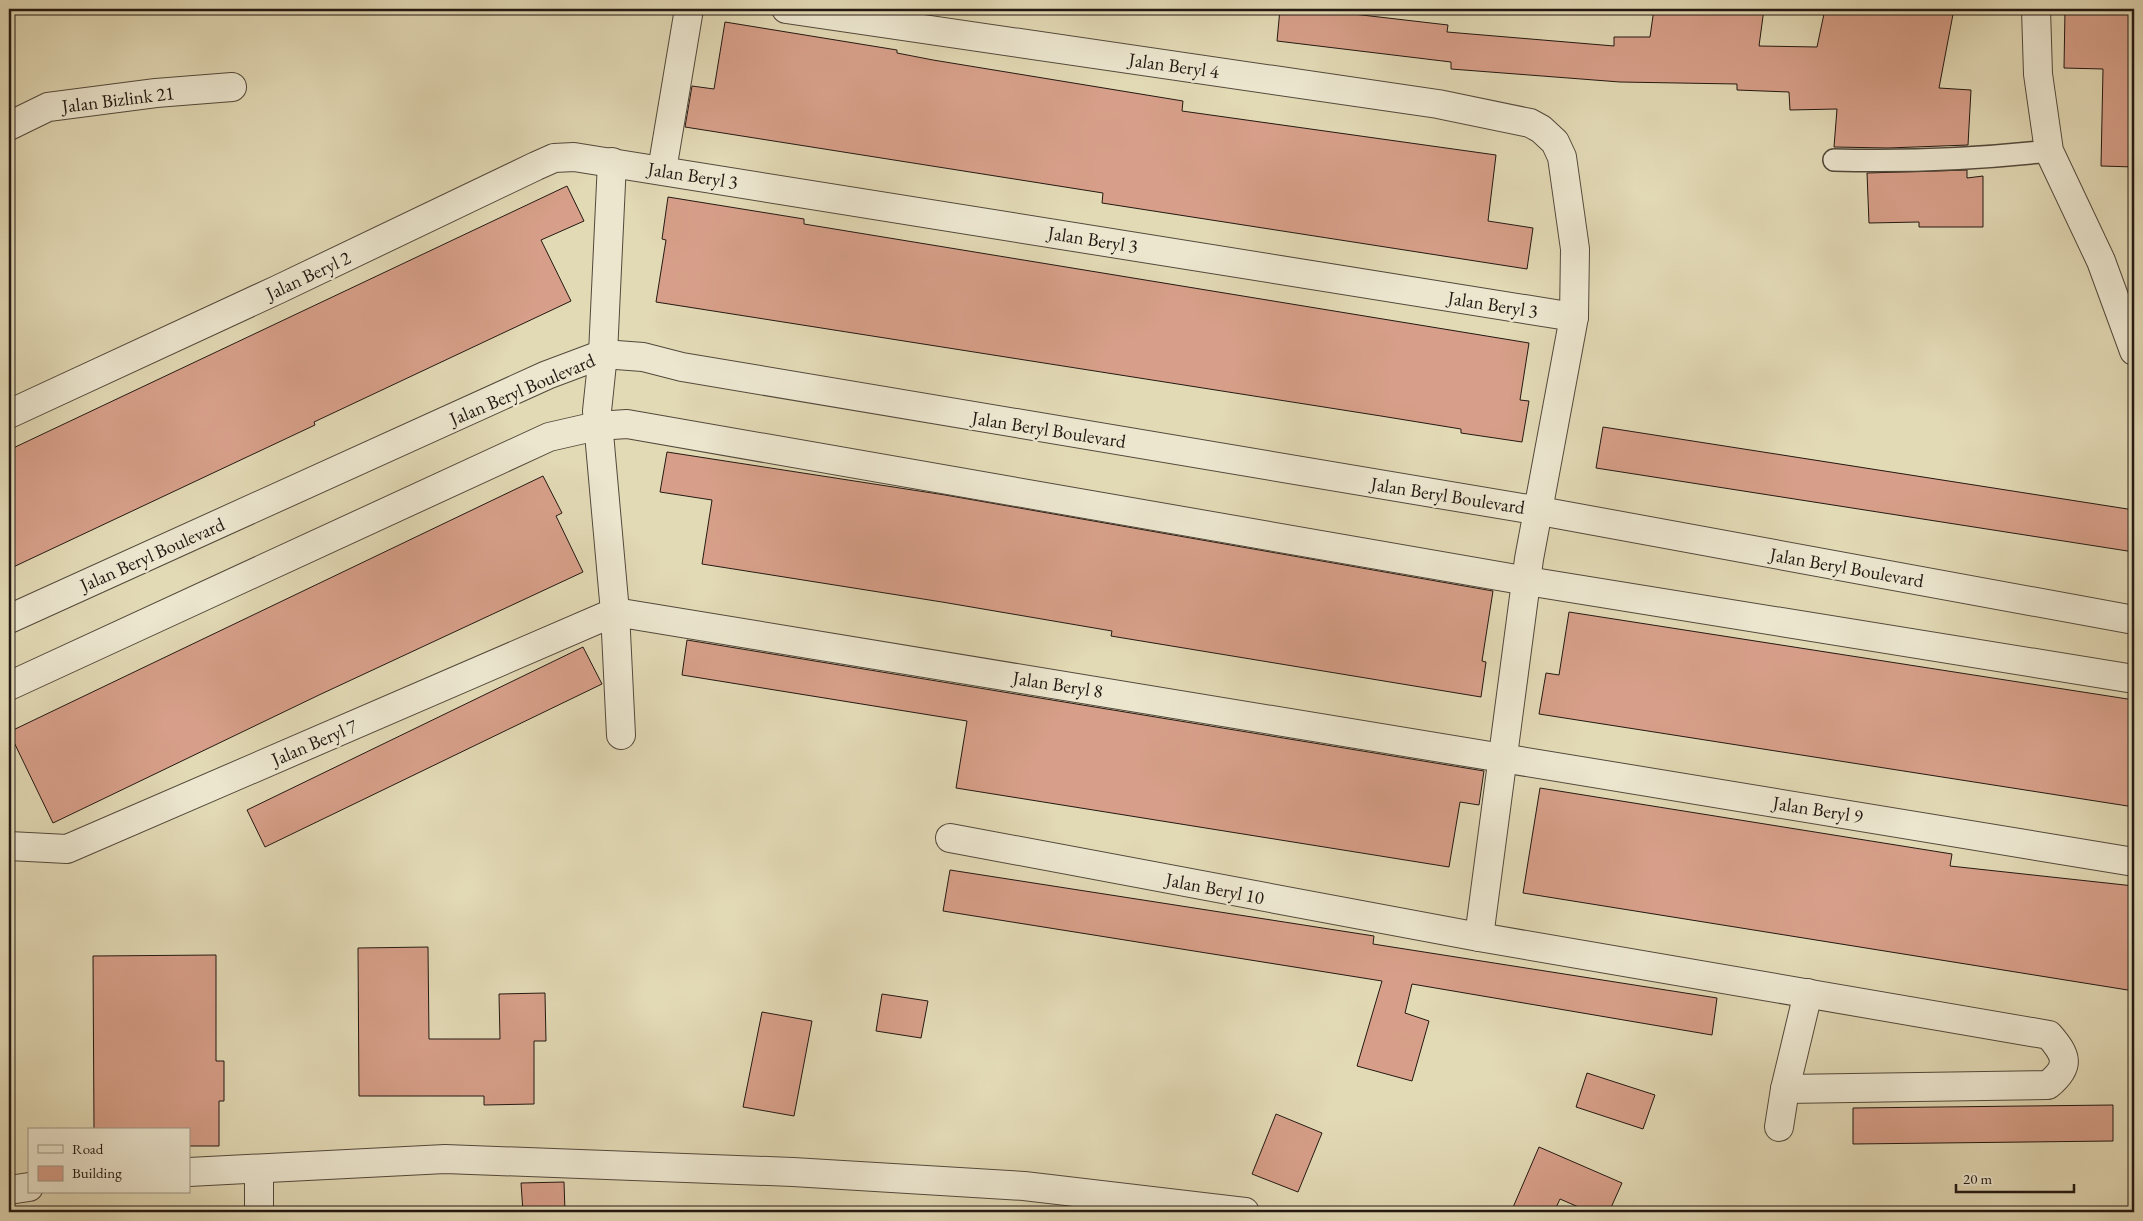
<svg xmlns="http://www.w3.org/2000/svg" width="2143" height="1221" font-family="'EB Garamond',serif">
  <style>
    .building { fill: #d79f89; stroke: #231912 }
    .lines { fill: none; stroke-linecap: round; stroke-linejoin: round }
    .lane-casing { stroke: #53493b; stroke-width: 24 }
    .street-casing { stroke: #53493b; stroke-width: 30 }
    .lane { stroke: #ece6cf; stroke-width: 21 }
    .street { stroke: #ece6cf; stroke-width: 28 }
    .labels { text-anchor: middle; stroke-width: 5; stroke-linejoin: round; paint-order: stroke }
    .street-label { font-size: 19px; fill: #231912; stroke: #ece6cf }
  </style>
  <rect width="100%" height="100%" fill="#e2d9b5"/>
  <filter id="stains"><feTurbulence type="fractalNoise" baseFrequency=".004" numOctaves="4"/><feColorMatrix values="0 0 0 0 .2 0 0 0 0 .09 0 0 0 0 .02 0 0 0 .5 -.17"/></filter>
  <radialGradient id="worn" r=".72"><stop offset=".6" stop-color="#630" stop-opacity="0"/><stop offset="1" stop-color="#630" stop-opacity=".3"/></radialGradient>
  <g class="building">
    <path d="M1280,9H1310L1448,25L1447,32L1614,46V37H1650L1654,9H1764L1759,46L1817,47L1825,9H1954L1939,88L1971,90L1968,145L1888,148L1834,147L1837,109L1790,110L1789,92L1737,90V84L1620,82L1451,69V62L1277,41Z"/>
    <path d="M2065,9H2134V167L2101,166L2103,69L2064,68Z"/>
    <path d="M725,22L897,50V53L933,60L1183,101L1182,111L1496,155L1488,221L1533,228L1527,269L1102,203L1103,193L685,127L692,86L714,89Z"/>
    <path d="M1967,170V178L1983,176V227H1919V222L1869,223L1867,173Z"/>
    <path d="M567,186L584,221L541,240L571,301L314,422L315,425L9,569V450Z"/>
    <path d="M668,197L804,219V224L1529,343L1520,400L1529,401L1522,442L1461,433V429L1381,416L656,302L666,240L662,239Z"/>
    <path d="M1603,427L2134,510V552L1596,468Z"/>
    <path d="M667,452L945,495L1493,591L1482,661L1486,662L1481,697L1111,636L1112,631L942,602L702,564L712,500L660,492Z"/>
    <path d="M543,476L562,513L556,516L583,572L319,695L53,823L9,732Z"/>
    <path d="M1569,612L2134,700V807L1539,714L1546,673L1559,675Z"/>
    <path d="M687,640L1484,771L1479,805L1460,802L1449,867L956,788L967,721L682,675Z"/>
    <path d="M583,647L602,684L265,847L247,810Z"/>
    <path d="M1540,788L1952,854L1950,866L2134,886V991L1523,893Z"/>
    <path d="M950,870L1374,936L1373,944L1717,998L1712,1035L1412,984L1405,1013L1429,1021L1412,1081L1357,1066L1382,981L943,911Z"/>
    <path d="M428,947L429,1039H500L499,994L545,993L546,1041H534V1104L484,1105V1096H359L358,948Z"/>
    <path d="M216,955V1061H224V1101H219V1146H189V1130H94L93,956Z"/>
    <path d="M882,994L928,1001L921,1038L876,1031Z"/>
    <path d="M762,1012L812,1021L794,1116L743,1107Z"/>
    <path d="M1587,1073L1655,1095L1643,1129L1576,1107Z"/>
    <path d="M2113,1105V1141L1853,1144V1108Z"/>
    <path d="M1276,1114L1322,1133L1298,1192L1252,1174Z"/>
    <path d="M1539,1147L1622,1183L1609,1212H1590L1560,1199L1554,1212H1511Z"/>
    <path d="M564,1182L565,1212H523L521,1183Z"/>
  </g>
  <g class="lines">
    <g class="lane-casing">
      <path id="lane" d="M1834,160C1906,162 1977,159 2049,151"/>
    </g>
    <g class="street-casing">
      <g id="street">
        <path d="M786,9L1438,104L1530,123L1541,129L1555,142L1562,157L1575,249L1574,317L1529,559L1479,937"/>
        <path d="M2036,9L2038,74L2049,151L2101,261L2134,351"/>
        <path d="M9,126L48,107L156,93L232,87"/>
        <path d="M612,162L603,354L597,411L615,612L621,735"/>
        <path d="M662,170L689,9"/>
        <path d="M9,414L279,289L536,166L554,158L574,157L1574,317"/>
        <path d="M9,619L547,375L603,354L643,357L682,367L1540,511L2134,620"/>
        <path d="M9,686L549,437L597,426L627,424L1527,581L2134,679"/>
        <path d="M950,838L1479,937L2049,1035C2067,1056 2071,1066 2048,1085L1785,1089"/>
        <path d="M9,846L67,849L615,612L2134,862"/>
        <path d="M1779,1127L1785,1089L1808,993"/>
        <path d="M259,1170V1212"/>
        <path d="M189,1172L445,1159L793,1172L1024,1186L1245,1212"/>
        <path d="M9,1190L29,1187"/>
      </g>
    </g>
    <use href="#lane" class="lane"/>
    <use href="#street" class="street"/>
  </g>
  <g class="labels">
    <g class="street-label">
      <text transform="translate(1174 65) rotate(8)" y="7">Jalan Beryl 4</text>
      <text transform="translate(118 99) rotate(-7)" y="7">Jalan Bizlink 21</text>
      <text transform="translate(693 175) rotate(9)" y="7">Jalan Beryl 3</text>
      <text transform="translate(1093 239) rotate(9)" y="7">Jalan Beryl 3</text>
      <text transform="translate(308 275) rotate(-25)" y="7">Jalan Beryl 2</text>
      <text transform="translate(1493 304) rotate(9)" y="7">Jalan Beryl 3</text>
      <text transform="translate(522 389) rotate(-23)" y="7">Jalan Beryl Boulevard</text>
      <text transform="translate(1049 429) rotate(9)" y="7">Jalan Beryl Boulevard</text>
      <text transform="translate(1448 495) rotate(9)" y="7">Jalan Beryl Boulevard</text>
      <text transform="translate(152 554) rotate(-24)" y="7">Jalan Beryl Boulevard</text>
      <text transform="translate(1847 567) rotate(10)" y="7">Jalan Beryl Boulevard</text>
      <text transform="translate(1058 684) rotate(9)" y="7">Jalan Beryl 8</text>
      <text transform="translate(314 742) rotate(-23)" y="7">Jalan Beryl 7</text>
      <text transform="translate(1818 809) rotate(9)" y="7">Jalan Beryl 9</text>
      <text transform="translate(1215 888) rotate(11)" y="7">Jalan Beryl 10</text>
    </g>
  </g>
  <rect width="2143" height="1221" fill="none" stroke="#e2d9b5" stroke-width="30"/>
  <rect x="10" y="10" width="2123" height="1201" fill="none" stroke="#231912" stroke-width="2.5"/>
  <rect x="15" y="15" width="2113" height="1191" fill="none" stroke="#231912"/>
  <rect x="28" y="1128" width="162" height="65" fill="#ece6cf" stroke="#9c9483"/>
  <rect x="38" y="1145" width="25" height="8" fill="#ece6cf" stroke="#9c9483"/>
  <text x="72" y="1154" font-size="15" fill="#231912">Road</text>
  <rect x="38" y="1166" width="25" height="15" fill="#d79f89" stroke="#9c9483"/>
  <text x="72" y="1178" font-size="15" fill="#231912">Building</text>
  <path d="M1956 1184v8h118v-8" fill="none" stroke="#231912" stroke-width="2.5"/>
  <text x="1963" y="1184" font-size="15" fill="#231912" stroke="#ece6cf" stroke-width="4" paint-order="stroke">20 m</text>
  <rect width="100%" height="100%" filter="url(#stains)"/>
  <rect width="100%" height="100%" fill="url(#worn)"/>
</svg>
